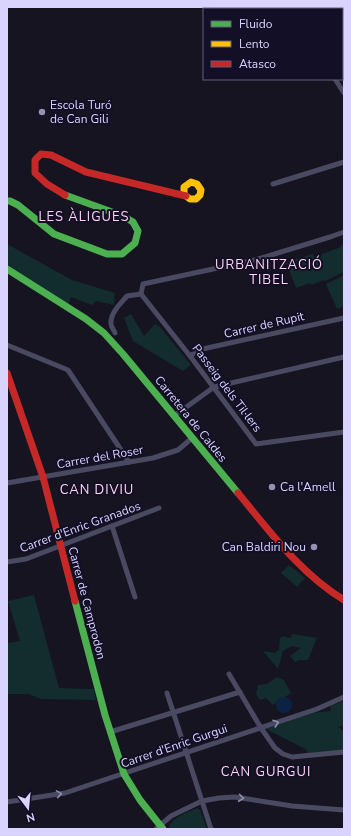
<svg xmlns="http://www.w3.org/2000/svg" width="351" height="836" font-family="'Nunito Sans',sans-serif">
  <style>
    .green { fill: #132c2d }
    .water { fill: #0d2144 }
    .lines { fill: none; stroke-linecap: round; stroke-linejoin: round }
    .street { stroke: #4a4962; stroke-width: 5 }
    .fast { stroke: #4caf50; stroke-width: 7 }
    .slow { stroke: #ffc107; stroke-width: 7 }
    .jam { stroke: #c62828; stroke-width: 7 }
    .oneway { stroke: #928eb0 }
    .poi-dot { fill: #9591b1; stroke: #130f26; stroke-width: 1.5 }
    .labels { text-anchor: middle; stroke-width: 4; stroke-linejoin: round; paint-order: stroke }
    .poi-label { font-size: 12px; fill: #d9d4ff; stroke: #130f26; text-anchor: start }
    .street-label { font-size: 12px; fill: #d9d4ff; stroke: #130f26 }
    .neighbourhood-label { font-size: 13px; letter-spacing: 1px; fill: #ffd6f0; stroke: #130f26 }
  </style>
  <rect width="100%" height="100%" fill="#161421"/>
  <g class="green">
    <path d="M7,244L72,280L115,293L114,305L96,301L92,305L71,297L68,305L18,273L7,264Z"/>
    <path d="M344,244V272L325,281L324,280L311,285L310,283L296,288L286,262L313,254L314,257L341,247V245Z"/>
    <path d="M344,275V306L337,309L326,284Z"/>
    <path d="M131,314L144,336L155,324L160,327L191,365L183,371L133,341L124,318Z"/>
    <path d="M289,565L305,578L297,587L281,573Z"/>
    <path d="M34,595L59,688L94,689L96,700L41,699L29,694H7V643L20,641L8,601Z"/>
    <path d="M293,634L317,638L308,660H300L295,662L290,656L301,648L292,646L283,651L278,669L263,651L275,653L279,650L280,638L283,636L290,638Z"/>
    <path d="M277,677L284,680L291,693L273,705L266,698L260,700L256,694L258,685L267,684Z"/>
    <path d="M344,701V726L338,727L344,731V753L311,758L307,754V750L266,729L311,713L331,711L330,706Z"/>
    <path d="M197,808L200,810L207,829H171L169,827C172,817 189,812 197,808Z"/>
  </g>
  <circle class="water" cx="284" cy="705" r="8"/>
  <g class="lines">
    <g class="street">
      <path d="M281,7L283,9"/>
      <path d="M342,7L344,10"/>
      <path d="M335,79L344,93"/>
      <path d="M273,184L344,162"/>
      <path d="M141,294L190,356L256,444L344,432"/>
      <path d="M141,294L143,284L255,260L330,237L344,232"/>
      <path d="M115,333C114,330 111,327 111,324C110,313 121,303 127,296L141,294"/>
      <path d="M7,345L68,370L129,462"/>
      <path d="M190,356L198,350L344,318"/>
      <path d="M174,416L214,387L344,357"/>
      <path d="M7,483L153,458L178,450L192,438"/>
      <path d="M112,526L135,597"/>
      <path d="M7,562L26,559L159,508"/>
      <path d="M229,674L261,728L275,748L283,754L292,757L344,752"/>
      <path d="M167,693L211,829"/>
      <path d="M110,732L240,692"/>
      <path d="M7,802L65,793L317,709L344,697"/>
      <path d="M156,829L171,816L202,801L219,798L235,797L292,806L344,810"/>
    </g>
    <g class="fast">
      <path d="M7,201H10L18,205L54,234L107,254H122L135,243L138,231L133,222L123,216L65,195"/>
      <path d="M7,269L86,319L104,333L123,354L238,493"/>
      <path d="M75,601L105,715L124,774L140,800L163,829"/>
    </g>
    <path class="slow" d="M184,195V187L191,182L197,184L201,190L200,195L196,199H190L186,196"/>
    <g class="jam">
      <path d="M65,195L47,184L35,173V160L41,154L51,155L86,172L186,196"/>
      <path d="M7,373L43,477L75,601"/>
      <path d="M238,493C271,533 300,573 344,600"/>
    </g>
  </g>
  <defs><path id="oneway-chevron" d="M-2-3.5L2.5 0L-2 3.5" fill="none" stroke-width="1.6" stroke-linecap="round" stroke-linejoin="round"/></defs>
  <g class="oneway">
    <use href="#oneway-chevron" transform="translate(276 723) rotate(-18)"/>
    <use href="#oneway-chevron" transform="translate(59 794) rotate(-9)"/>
    <use href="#oneway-chevron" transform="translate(241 798) rotate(8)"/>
  </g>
  <g class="poi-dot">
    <circle cx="42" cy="112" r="4"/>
    <circle cx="272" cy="487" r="4"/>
    <circle cx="314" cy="547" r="4"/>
  </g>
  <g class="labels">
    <g class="poi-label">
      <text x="50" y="109">Escola Turó<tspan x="50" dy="14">de Can Gili</tspan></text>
      <text x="280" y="491">Ca l'Amell</text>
      <text x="306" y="551" text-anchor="end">Can Baldiri Nou</text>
    </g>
    <g class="street-label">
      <text transform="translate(264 325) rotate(-13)" y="4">Carrer de Rupit</text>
      <text transform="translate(227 388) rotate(53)" y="4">Passeig dels Til·lers</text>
      <text transform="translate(191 419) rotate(51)" y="4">Carretera de Caldes</text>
      <text transform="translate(100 457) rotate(-10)" y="4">Carrer del Roser</text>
      <text transform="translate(80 527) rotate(-20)" y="4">Carrer d'Enric Granados</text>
      <text transform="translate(87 603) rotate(75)" y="4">Carrer de Camprodon</text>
      <text transform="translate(174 746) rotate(-19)" y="4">Carrer d'Enric Gurgui</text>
    </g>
    <g class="neighbourhood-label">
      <text x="84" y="221">LES ÀLIGUES</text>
      <text x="269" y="269">URBANITZACIÓ<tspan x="269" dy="15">TIBEL</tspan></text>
      <text x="97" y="494">CAN DIVIU</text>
      <text x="266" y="776">CAN GURGUI</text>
    </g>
  </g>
  <rect width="351" height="836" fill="none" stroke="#d9d4ff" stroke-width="16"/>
  <rect x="203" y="8" width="140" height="72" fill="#130f26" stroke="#625e7d"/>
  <rect x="211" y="21" width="20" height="6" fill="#4caf50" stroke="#625e7d"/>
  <text x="239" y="28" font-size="12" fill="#d9d4ff">Fluido</text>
  <rect x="211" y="41" width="20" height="6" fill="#ffc107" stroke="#625e7d"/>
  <text x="239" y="48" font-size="12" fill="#d9d4ff">Lento</text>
  <rect x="211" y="61" width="20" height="6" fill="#c62828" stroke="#625e7d"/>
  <text x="239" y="68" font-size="12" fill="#d9d4ff">Atasco</text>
  <g transform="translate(28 808) rotate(164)" stroke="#130f26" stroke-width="3" paint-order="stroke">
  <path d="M0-3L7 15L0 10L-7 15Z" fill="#d9d4ff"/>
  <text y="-6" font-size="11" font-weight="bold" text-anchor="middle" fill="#d9d4ff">N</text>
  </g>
</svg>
